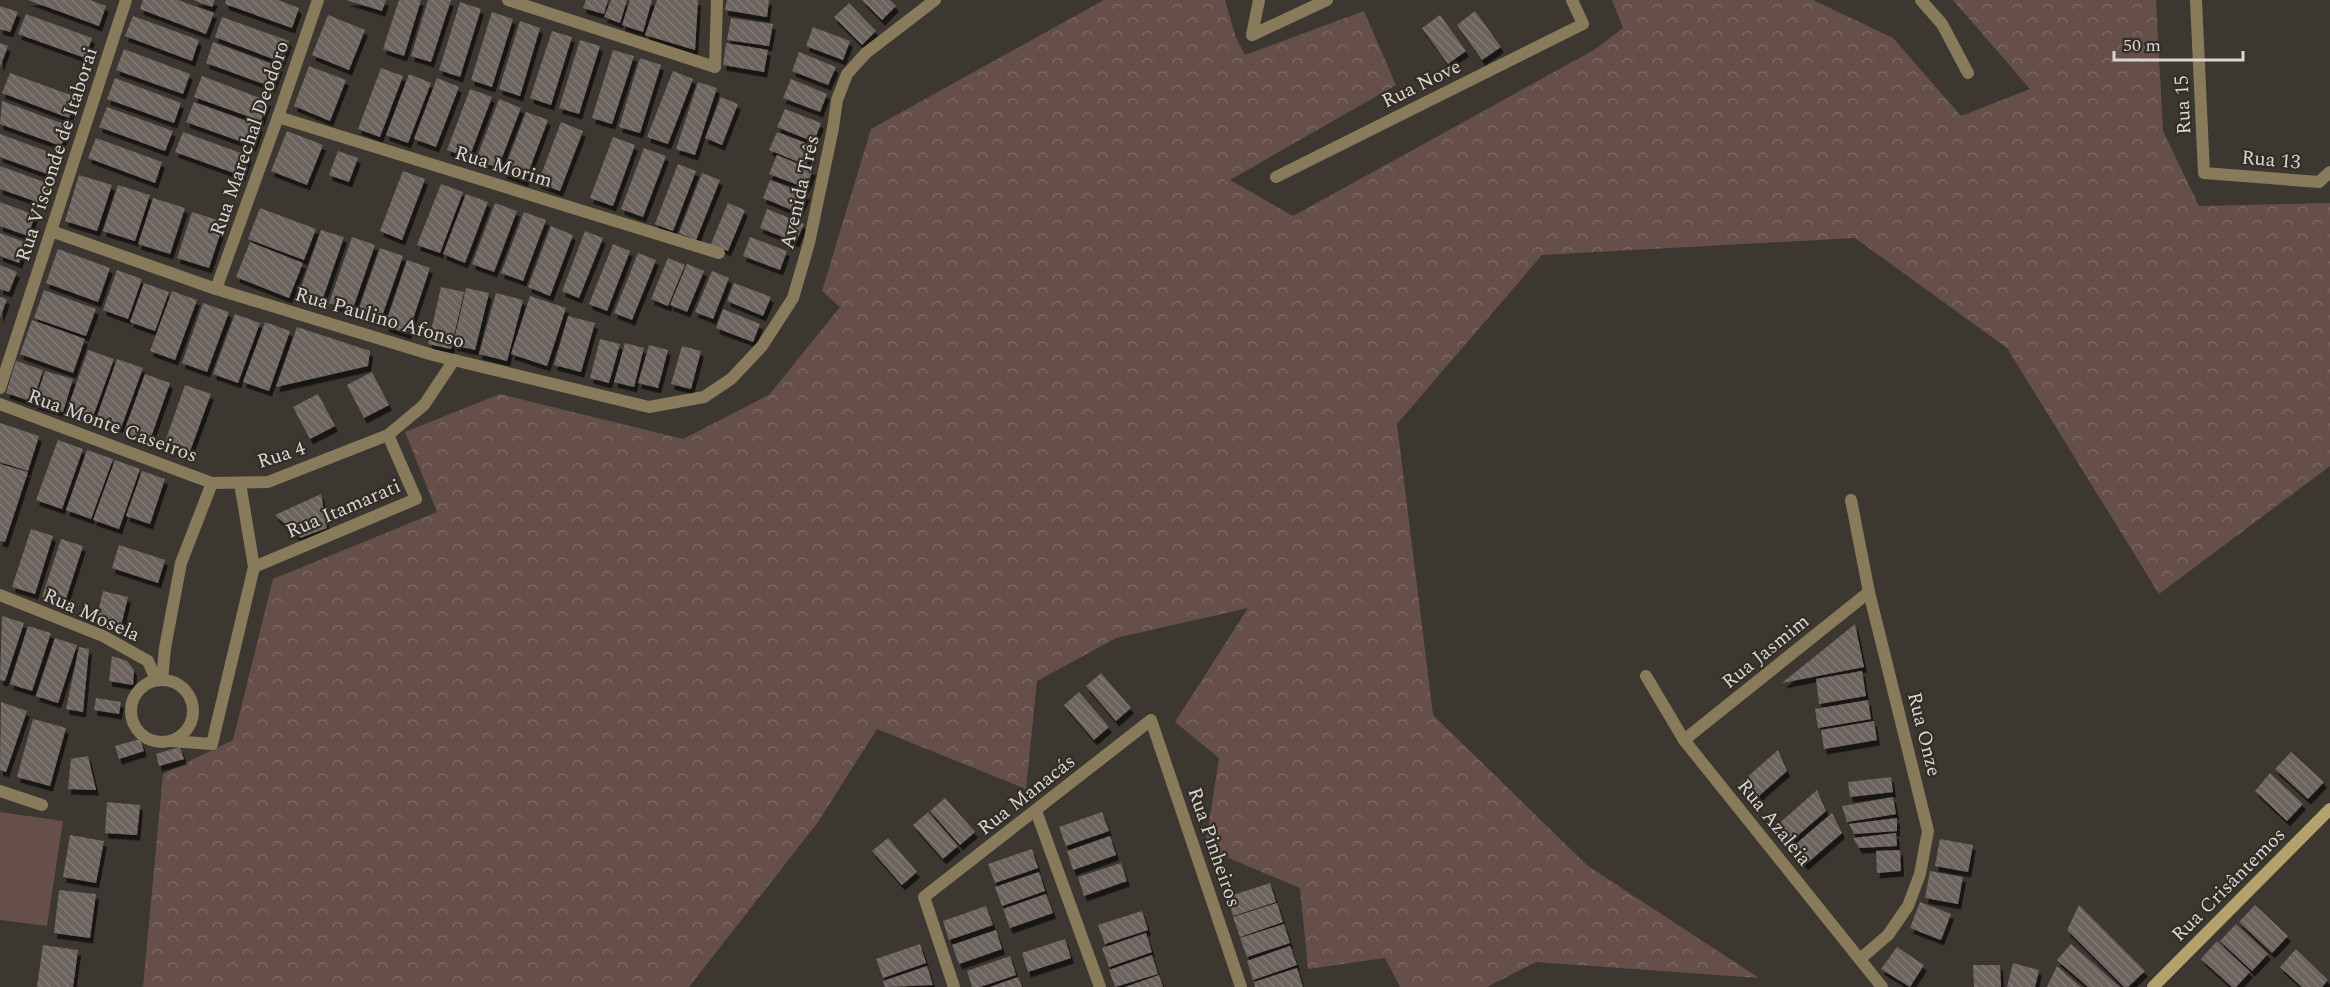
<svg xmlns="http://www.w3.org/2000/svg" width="2330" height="987" font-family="Spectral,serif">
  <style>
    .green { fill: #664f49 }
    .forest { fill: url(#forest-crowns) }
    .building { fill: url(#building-back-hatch); filter: url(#shadow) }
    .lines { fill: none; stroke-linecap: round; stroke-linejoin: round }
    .street { stroke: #887b5b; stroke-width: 12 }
    .secondary { stroke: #b5a16c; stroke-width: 12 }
    .labels { text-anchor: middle; stroke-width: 4.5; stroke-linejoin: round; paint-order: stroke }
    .street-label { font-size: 20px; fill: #d9d5d1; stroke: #322d27 }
  </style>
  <defs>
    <pattern id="forest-crowns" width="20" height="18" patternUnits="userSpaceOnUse" patternTransform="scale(1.5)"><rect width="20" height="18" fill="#664f49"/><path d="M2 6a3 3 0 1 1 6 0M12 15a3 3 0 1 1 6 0" fill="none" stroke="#7b6762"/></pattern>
    <pattern id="building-back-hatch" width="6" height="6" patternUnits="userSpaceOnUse" patternTransform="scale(1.5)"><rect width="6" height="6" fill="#6c645f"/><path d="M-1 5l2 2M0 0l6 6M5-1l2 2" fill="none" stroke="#807975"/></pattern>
    <filter id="shadow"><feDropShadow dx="3" dy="5.5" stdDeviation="0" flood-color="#0009"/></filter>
  </defs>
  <rect width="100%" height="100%" fill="#3c3730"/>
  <path class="green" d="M0,812L63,821L47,926L0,920Z"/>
  <path class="forest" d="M1104,0H1225L1236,38L1245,55L1364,11L1396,85L1230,180L1293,216L1594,50L1623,28L1612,0H1813L1893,38L1961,116L2030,89L1953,0H2156L2163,131L2199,206L2330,203V466L2159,594L2007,348L1855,238L1542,255L1397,424L1433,715L1588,866L1759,978L1536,962L1487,987H1400L1385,958L1308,969L1300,888L1205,848L1219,758L1175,722L1248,608L1116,638L1037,681L1026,789L877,729L818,822L689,987H141L143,986L163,774L233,740L273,579L437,512L405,432L500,394L683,439L769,395L840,307L822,291L871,129Z"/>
  <g class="building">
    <path d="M28,0H90L106,6L99,26Z"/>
    <path d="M143,0H178L214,13L206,34L140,9Z"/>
    <path d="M193,0H215L212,7Z"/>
    <path d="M226,0H278L299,8L292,28L225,4Z"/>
    <path d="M346,0H386L382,11Z"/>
    <path d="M399,0H421L404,56L383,49Z"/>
    <path d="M428,0H451L431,62L411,56Z"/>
    <path d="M586,0H608L604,14L583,8Z"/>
    <path d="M611,0H627L620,23L604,17Z"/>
    <path d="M630,0H652L643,32L622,25Z"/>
    <path d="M657,0H698L695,50L645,35Z"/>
    <path d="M727,0H769L767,17L725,10Z"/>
    <path d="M862,0H890L896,6L882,20Z"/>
    <path d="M460,2L481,9L460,77L439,70Z"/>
    <path d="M849,3L876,31L862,45L834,17Z"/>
    <path d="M0,6L18,12L10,32L0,29Z"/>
    <path d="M1475,11L1501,47L1482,60L1457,25Z"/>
    <path d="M492,12L513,19L492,87L471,80Z"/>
    <path d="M26,14L92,38L85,58L18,34Z"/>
    <path d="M328,15L365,30L349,70L312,55Z"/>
    <path d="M1440,15L1466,51L1448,64L1422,28Z"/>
    <path d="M133,16L199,40L192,61L125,36Z"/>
    <path d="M222,17L289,41L281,62L215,37Z"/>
    <path d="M731,18L773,24L769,46L727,40Z"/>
    <path d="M520,21L540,28L520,96L499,89Z"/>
    <path d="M813,27L850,41L843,60L806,46Z"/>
    <path d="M552,31L572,37L551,105L530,98Z"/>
    <path d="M580,40L600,46L579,114L559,108Z"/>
    <path d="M213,42L280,67L272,87L206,63Z"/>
    <path d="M0,43L8,46L0,67Z"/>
    <path d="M726,43L768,50L764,72L723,65Z"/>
    <path d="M124,49L190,74L183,94L116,70Z"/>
    <path d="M613,50L634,56L612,124L592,118Z"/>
    <path d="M799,52L836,67L828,85L792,71Z"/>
    <path d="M640,58L661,65L640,133L619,127Z"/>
    <path d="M309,66L346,80L330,121L294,106Z"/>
    <path d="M381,68L403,76L380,137L358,129Z"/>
    <path d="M673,71L693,79L668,144L647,137Z"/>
    <path d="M10,73L76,97L69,118L2,93Z"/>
    <path d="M409,74L431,83L408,143L386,135Z"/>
    <path d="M202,76L268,101L261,121L194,97Z"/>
    <path d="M115,78L181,103L174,123L107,99Z"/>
    <path d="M437,78L459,87L436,147L414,139Z"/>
    <path d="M791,79L827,94L820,112L783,98Z"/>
    <path d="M698,82L717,88L695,155L676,149Z"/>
    <path d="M470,89L492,97L469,158L447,150Z"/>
    <path d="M721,97L738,104L722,145L705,138Z"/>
    <path d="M499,99L521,108L498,168L476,160Z"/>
    <path d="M2,101L69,126L61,146L0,124Z"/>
    <path d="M194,102L260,126L253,146L186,122Z"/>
    <path d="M107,107L173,131L165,151L99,127Z"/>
    <path d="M785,109L821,123L814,142L777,127Z"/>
    <path d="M526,112L548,120L525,181L503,173Z"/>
    <path d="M561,122L583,131L560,191L538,183Z"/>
    <path d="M287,131L323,145L307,185L271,171Z"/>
    <path d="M183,132L249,156L242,176L175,152Z"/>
    <path d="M777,132L814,146L806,165L769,150Z"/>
    <path d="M0,134L54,154L47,174L0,157Z"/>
    <path d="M613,137L635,145L613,206L590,198Z"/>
    <path d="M96,138L162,162L155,183L88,158Z"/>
    <path d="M644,148L666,156L643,217L621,209Z"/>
    <path d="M338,151L358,158L349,182L329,175Z"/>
    <path d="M777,155L813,170L806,188L769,174Z"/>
    <path d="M678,164L696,171L673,231L655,224Z"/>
    <path d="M0,166L50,184L43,204L0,189Z"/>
    <path d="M403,171L425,179L402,240L380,231Z"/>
    <path d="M702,173L720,180L696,240L679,233Z"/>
    <path d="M79,175L112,185L97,231L65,221Z"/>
    <path d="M770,180L807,194L799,213L763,198Z"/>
    <path d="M441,184L463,192L440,253L417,245Z"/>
    <path d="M118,185L150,195L135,241L103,231Z"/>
    <path d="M466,194L488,202L465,263L443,254Z"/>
    <path d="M153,198L185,208L170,254L138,244Z"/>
    <path d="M0,202L35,215L28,236L0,226Z"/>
    <path d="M495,203L517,211L494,272L472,264Z"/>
    <path d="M728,203L745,210L728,251L711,244Z"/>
    <path d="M260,208L316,229L304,260L248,239Z"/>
    <path d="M767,209L804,224L796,242L760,228Z"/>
    <path d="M192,212L224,222L209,268L177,258Z"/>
    <path d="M524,212L546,220L523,281L501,273Z"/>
    <path d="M551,226L573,235L550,296L528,287Z"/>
    <path d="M321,230L344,237L321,304L298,296Z"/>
    <path d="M585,231L603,238L579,298L562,291Z"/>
    <path d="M0,233L27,243L19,263L0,256Z"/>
    <path d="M352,237L375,245L352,311L329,303Z"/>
    <path d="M750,237L787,251L780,270L743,256Z"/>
    <path d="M250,242L303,263L289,298L236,277Z"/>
    <path d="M613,244L630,251L607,311L589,304Z"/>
    <path d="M380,248L403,256L380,322L357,314Z"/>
    <path d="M58,249L110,268L98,302L46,283Z"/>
    <path d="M638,253L656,260L632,320L614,313Z"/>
    <path d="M668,258L685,265L668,306L651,299Z"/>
    <path d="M407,260L430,268L408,334L385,326Z"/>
    <path d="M687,264L704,271L687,312L670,305Z"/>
    <path d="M0,265L17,272L9,292L0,289Z"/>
    <path d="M117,270L142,279L128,319L103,310Z"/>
    <path d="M712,271L729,278L713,319L695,312Z"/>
    <path d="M144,283L169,292L155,331L130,322Z"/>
    <path d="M734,283L771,297L763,316L727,301Z"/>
    <path d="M441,287L464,292L451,349L428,344Z"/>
    <path d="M466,288L489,293L475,350L453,345Z"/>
    <path d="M44,290L96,309L86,336L34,318Z"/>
    <path d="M172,291L197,300L175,360L150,351Z"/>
    <path d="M496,293L523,300L507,361L479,354Z"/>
    <path d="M530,296L566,308L547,366L511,354Z"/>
    <path d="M0,297L7,299L0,318Z"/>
    <path d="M203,303L229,312L207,372L182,363Z"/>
    <path d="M723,309L760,324L753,342L716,328Z"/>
    <path d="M235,314L260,323L238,383L213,374Z"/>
    <path d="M568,316L595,323L581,372L554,365Z"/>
    <path d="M32,320L85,339L73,373L20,354Z"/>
    <path d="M265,322L290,331L269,391L243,382Z"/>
    <path d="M297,327L370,351L368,366L276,387Z"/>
    <path d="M600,339L620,344L609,383L590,378Z"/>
    <path d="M625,343L644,348L634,387L614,382Z"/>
    <path d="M649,345L668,350L658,388L638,383Z"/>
    <path d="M682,346L701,351L691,389L671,384Z"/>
    <path d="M88,350L114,359L92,419L67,410Z"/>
    <path d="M117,359L143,368L121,428L96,419Z"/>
    <path d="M16,361L43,370L33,402L6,393Z"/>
    <path d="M45,371L73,379L63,412L34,404Z"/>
    <path d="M372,372L389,405L364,418L347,385Z"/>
    <path d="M145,374L170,383L149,443L123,434Z"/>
    <path d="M185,385L211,394L189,454L164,445Z"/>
    <path d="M318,394L335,426L310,439L293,407Z"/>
    <path d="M0,423L39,436L28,471L0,462Z"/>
    <path d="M58,440L83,449L62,509L36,500Z"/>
    <path d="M87,450L113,459L91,519L66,510Z"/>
    <path d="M115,460L140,469L119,529L93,520Z"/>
    <path d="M0,464L28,472L5,542L0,541Z"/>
    <path d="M142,471L165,479L150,524L126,516Z"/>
    <path d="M321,494L327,528L300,538L275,515Z"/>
    <path d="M31,529L53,536L35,594L12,587Z"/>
    <path d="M61,539L83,546L64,605L42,597Z"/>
    <path d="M119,545L165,560L158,583L112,568Z"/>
    <path d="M103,591L128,597L121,626L96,620Z"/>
    <path d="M2,616L24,623L5,681L0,680Z"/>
    <path d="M1855,624L1864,667L1782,683Z"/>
    <path d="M28,626L51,633L32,691L10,684Z"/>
    <path d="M55,638L77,645L58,703L36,696Z"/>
    <path d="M79,647L89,649L83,712L66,709Z"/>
    <path d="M112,656L127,661L134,670L133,685L109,681Z"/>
    <path d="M1862,671L1866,696L1819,704L1816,679Z"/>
    <path d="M1101,673L1131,708L1116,721L1086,686Z"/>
    <path d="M1079,692L1109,727L1094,740L1064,705Z"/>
    <path d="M96,698L121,702L119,714L94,710Z"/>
    <path d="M1868,700L1871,719L1818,728L1815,709Z"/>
    <path d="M1,702L27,711L6,772L0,770Z"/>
    <path d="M33,719L66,728L50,786L17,777Z"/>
    <path d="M1874,721L1877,740L1824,749L1821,730Z"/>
    <path d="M140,739L144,751L119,759L115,746Z"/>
    <path d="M180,747L184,759L159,766L156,754Z"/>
    <path d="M1778,750L1787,771L1751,803L1737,786Z"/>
    <path d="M2291,752L2324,782L2308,799L2275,769Z"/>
    <path d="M88,756L96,790L68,789L71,759Z"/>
    <path d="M2270,773L2303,804L2287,821L2255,791Z"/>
    <path d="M1891,777L1893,792L1850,797L1848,782Z"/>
    <path d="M1817,790L1826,811L1789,843L1776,826Z"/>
    <path d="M1893,797L1896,814L1847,822L1842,806Z"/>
    <path d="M945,798L975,832L960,845L930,811Z"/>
    <path d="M107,802L140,805L137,835L105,833Z"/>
    <path d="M928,812L958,846L943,859L913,825Z"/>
    <path d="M1102,812L1109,831L1066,846L1059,827Z"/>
    <path d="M1832,813L1842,833L1805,865L1791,848Z"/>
    <path d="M1897,818V831L1854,834L1849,824Z"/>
    <path d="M1896,833L1897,846L1859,848L1853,838Z"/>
    <path d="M70,835L104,841L96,883L63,877Z"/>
    <path d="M1110,836L1116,855L1073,870L1067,851Z"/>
    <path d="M888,838L917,872L902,885L872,851Z"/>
    <path d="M1940,839L1973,845L1968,872L1935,866Z"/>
    <path d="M1032,849L1038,868L995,883L988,864Z"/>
    <path d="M1900,850L1901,871L1877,873L1876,851Z"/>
    <path d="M1121,863L1127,881L1084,896L1078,877Z"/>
    <path d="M1930,871L1963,877L1958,904L1925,898Z"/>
    <path d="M1039,872L1045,891L1002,906L995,887Z"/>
    <path d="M1270,883L1276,902L1233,916L1227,897Z"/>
    <path d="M59,890L96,894L90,938L54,933Z"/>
    <path d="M1046,894L1053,913L1010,928L1003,909Z"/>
    <path d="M1920,902L1951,914L1941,940L1910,928Z"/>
    <path d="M1277,903L1283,922L1240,937L1233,917Z"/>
    <path d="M2079,905L2145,971L2128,987H2124L2067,930Z"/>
    <path d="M2255,905L2288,936L2272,953L2239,922Z"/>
    <path d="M986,906L993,925L949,940L943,921Z"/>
    <path d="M1142,911L1148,930L1105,944L1098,925Z"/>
    <path d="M1284,924L1290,943L1247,957L1240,938Z"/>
    <path d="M2236,924L2268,954L2252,971L2220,941Z"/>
    <path d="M996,930L1002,949L959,964L952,945Z"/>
    <path d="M1146,933L1152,952L1109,967L1102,948Z"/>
    <path d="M1065,939L1071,958L1028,972L1022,953Z"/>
    <path d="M2217,941L2250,972L2236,987H2232L2201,959Z"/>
    <path d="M920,944L926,963L883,978L876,959Z"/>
    <path d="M2071,944L2120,987H2088L2057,960Z"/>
    <path d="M43,945L78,950L73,987H37Z"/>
    <path d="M1290,946L1297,965L1253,980L1247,961Z"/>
    <path d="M1897,947L1924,965L1910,987L1881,969Z"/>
    <path d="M2296,949L2328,980L2322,987H2302L2280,967Z"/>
    <path d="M1152,955L1158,974L1115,987L1109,970Z"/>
    <path d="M1010,956L1016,975L980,987H972L967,971Z"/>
    <path d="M2013,963L2039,970L2035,987H2007Z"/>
    <path d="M1973,965H2000L2001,987H1974Z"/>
    <path d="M927,966L933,985L885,987L883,981Z"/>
    <path d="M2057,966L2081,987H2047Z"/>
    <path d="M1297,968L1303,987H1255L1254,982Z"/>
    <path d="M1159,975L1163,987H1125Z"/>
    <path d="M1018,977L1022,987H990Z"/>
  </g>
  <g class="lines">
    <g class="street">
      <path d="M508,0L715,67L717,0"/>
      <path d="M1921,0L1942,24L1968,73"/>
      <path d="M2196,0L2204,173L2319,182L2330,172"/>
      <path d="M1252,35L1327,0"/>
      <path d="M1252,35L1259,0"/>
      <path d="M278,117L719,253"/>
      <path d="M1276,177L1583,24L1572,0"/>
      <path d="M51,231L216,289L433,355L649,407L704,397L731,379L762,346L793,298L809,243L833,128L837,100L847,74L866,53L935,0"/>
      <path d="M216,289L278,117L318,0"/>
      <path d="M0,388L126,0"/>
      <path d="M0,404L212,483"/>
      <path d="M1851,500L1869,592L1928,831L1920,874L1908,906L1888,935L1860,959"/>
      <path d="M254,567L416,499L388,435"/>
      <path d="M0,595L103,636L148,661L156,680"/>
      <path d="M1646,676L1684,740L1882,987"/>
      <circle cx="162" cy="711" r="31"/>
      <path d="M162,680L165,648L181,563L212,483L268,482L388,435L424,405L454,360"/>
      <path d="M1684,740L1869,592"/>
      <path d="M171,741L212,744L254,567L240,483"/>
      <path d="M0,791L42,805"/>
      <path d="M1036,811L1100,987"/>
      <path d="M954,987L924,897L1151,720L1241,987"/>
    </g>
    <path class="secondary" d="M2153,987L2330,809"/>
  </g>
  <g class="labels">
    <g class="street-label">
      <text transform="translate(1421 83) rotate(-26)" y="7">Rua Nove</text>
      <text transform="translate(2182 105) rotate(-93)" y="7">Rua 15</text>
      <text transform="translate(249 138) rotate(-71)" y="7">Rua Marechal Deodoro</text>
      <text transform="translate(56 154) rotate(-72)" y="7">Rua Visconde de Itaborai</text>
      <text transform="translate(2271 159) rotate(5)" y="7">Rua 13</text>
      <text transform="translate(504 166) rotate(17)" y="7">Rua Morim</text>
      <text transform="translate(799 192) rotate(-77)" y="7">Avenida Três</text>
      <text transform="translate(380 317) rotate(16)" y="7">Rua Paulino Afonso</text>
      <text transform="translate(113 425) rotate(20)" y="7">Rua Monte Caseiros</text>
      <text transform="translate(281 454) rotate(-18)" y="7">Rua 4</text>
      <text transform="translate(343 508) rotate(-23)" y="7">Rua Itamarati</text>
      <text transform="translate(92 614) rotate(24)" y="7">Rua Mosela</text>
      <text transform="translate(1765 651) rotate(-39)" y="7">Rua Jasmim</text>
      <text transform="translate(1925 734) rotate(76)" y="7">Rua Onze</text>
      <text transform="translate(1026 794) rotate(-38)" y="7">Rua Manacás</text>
      <text transform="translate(1775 822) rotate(51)" y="7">Rua Azaleia</text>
      <text transform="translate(1215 847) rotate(71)" y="7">Rua Pinheiros</text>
      <text transform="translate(2228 884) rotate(-45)" y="7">Rua Crisântemos</text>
    </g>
  </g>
  <path d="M2114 51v9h129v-9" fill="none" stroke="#d9d5d1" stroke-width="3"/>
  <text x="2123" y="51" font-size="18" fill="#d9d5d1" stroke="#322d27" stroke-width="4.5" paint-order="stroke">50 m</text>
</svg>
